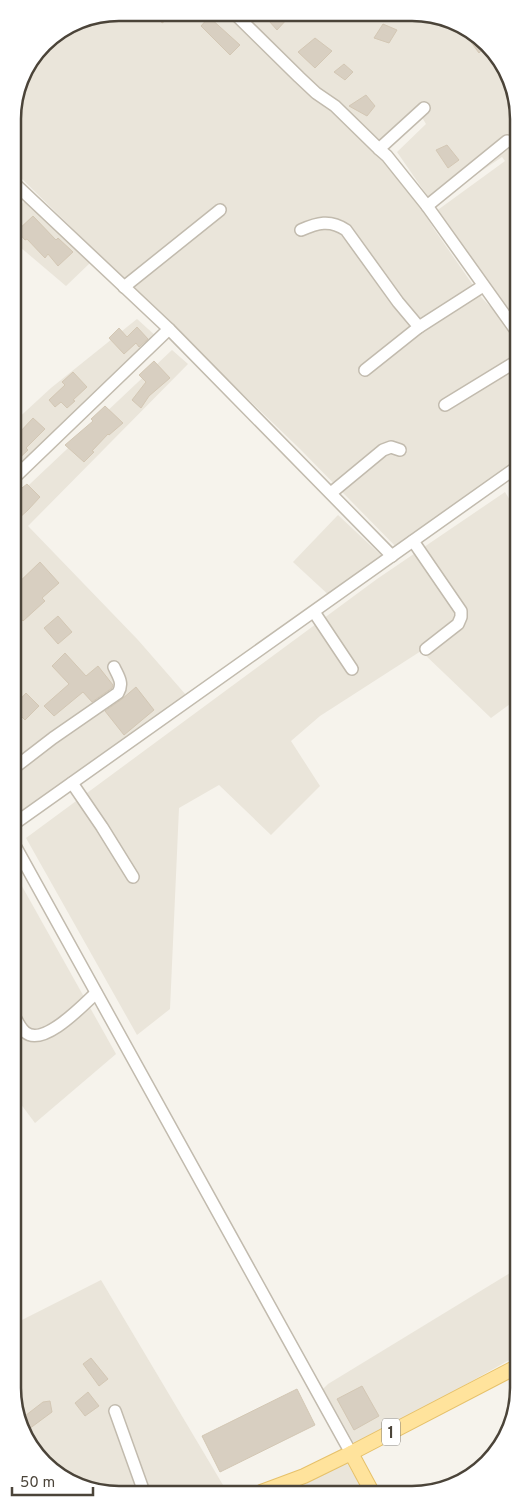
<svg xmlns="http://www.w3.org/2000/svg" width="531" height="1507" font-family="Overpass,sans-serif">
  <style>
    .residential { fill: #eae5da }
    .building { fill: #d8cfc1; stroke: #d3c7b4 }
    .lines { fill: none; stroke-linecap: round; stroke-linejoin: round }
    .minor-casing { stroke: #c2bbae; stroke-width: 14 }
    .major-casing { stroke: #e6c16a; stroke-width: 16 }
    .minor { stroke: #fff; stroke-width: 11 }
    .major { stroke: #ffe39c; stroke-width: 14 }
    .labels { text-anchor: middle; stroke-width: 4; stroke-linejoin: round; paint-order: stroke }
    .shield { fill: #fff; stroke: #817c74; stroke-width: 1 }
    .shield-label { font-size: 16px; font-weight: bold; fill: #4b4439 }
    .rim { fill: none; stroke: #4b4439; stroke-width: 2.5 }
  </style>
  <rect width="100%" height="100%" fill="#f6f3ec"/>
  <g class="residential">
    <path d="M119,13H232L384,158L410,190L434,229L482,298L507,324L517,338V466L399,550L300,449L138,293L13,170V112L24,72L49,39L78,20Z"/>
    <path d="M239,13L433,15L487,43L516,98L517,320L472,268L435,212L505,161L502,157L433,204L397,152L426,124L420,114L389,141L370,139Z"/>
    <path d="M26,200L91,262L66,286L13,241V212Z"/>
    <path d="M137,319L158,338L13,475V423L51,388Z"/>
    <path d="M172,350L188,364L28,526L138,640L186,695L14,817L13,500Z"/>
    <path d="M505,492L517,512V699L491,718L421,651L320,716L291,741L320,786L271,835L219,785L179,808L170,1009L137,1035L26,838L377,579Z"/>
    <path d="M338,515L386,560L332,598L293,562Z"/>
    <path d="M14,872L116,1054L35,1123L14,1095Z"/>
    <path d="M518,1268V1355L364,1442L355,1445L323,1389L328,1384Z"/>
    <path d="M101,1280L223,1485L189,1492H98L43,1463L15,1409L14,1324Z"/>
    <path d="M347,1463L364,1492H279Z"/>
  </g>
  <g class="building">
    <path d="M157,13H177L162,23Z"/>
    <path d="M273,14H282L288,18L277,30L269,21Z"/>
    <path d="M209,17L240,45L230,55L201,26Z"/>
    <path d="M383,24L397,30L389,43L374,38Z"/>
    <path d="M315,38L332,51L315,68L298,52Z"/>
    <path d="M478,39L487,45L479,53L471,42Z"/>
    <path d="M344,64L353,72L345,80L334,72Z"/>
    <path d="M366,95L375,106L367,116L349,106Z"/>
    <path d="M447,145L459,160L448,168L436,150Z"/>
    <path d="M33,216L56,240L58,238L73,252L58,266L48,254L45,258L27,239L25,240L17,231Z"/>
    <path d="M137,327L148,339L139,347L136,343L124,354L109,338L119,328L127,337Z"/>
    <path d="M154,361L170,378L149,396L141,408L132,400L146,382L139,375Z"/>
    <path d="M73,372L87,387L73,400L75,401L67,408L61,402L55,407L49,400L65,385L62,382Z"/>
    <path d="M105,406L123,423L109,435L108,434L92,451L94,452L84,462L65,445L93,421L91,419Z"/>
    <path d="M33,418L45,429L26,448L28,450L13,464V427L19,433Z"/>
    <path d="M27,484L40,497L28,510L18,519L13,514V495Z"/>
    <path d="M40,562L59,583L42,598L45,601L23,621L13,610V588Z"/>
    <path d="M58,616L72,632L58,644L44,628Z"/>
    <path d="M65,653L86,676L98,666L113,685L112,688L92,702L83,692L54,716L44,706L69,684L52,666Z"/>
    <path d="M136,687L154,710L124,735L105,711L122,699Z"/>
    <path d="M26,693L39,706L25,720L14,709V706Z"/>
    <path d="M91,1358L108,1379L99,1386L83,1364Z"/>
    <path d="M362,1386L379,1416L354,1430L337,1399Z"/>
    <path d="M297,1389L315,1425L220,1472L202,1436Z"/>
    <path d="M88,1392L99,1406L85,1416L75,1403Z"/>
    <path d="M50,1401L52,1412L29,1429L21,1419L43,1402Z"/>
  </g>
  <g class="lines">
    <g class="minor-casing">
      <g id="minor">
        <path d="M234,13L299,77L316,93L335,106L379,149"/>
        <path d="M424,108L379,149L387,156L427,206L517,332"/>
        <path d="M13,182L169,329L392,556"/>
        <path d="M427,206L507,141"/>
        <path d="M301,230C317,223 330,219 346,230L398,302L419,327L483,286"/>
        <path d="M124,287L220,210"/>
        <path d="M365,370L419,327"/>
        <path d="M445,405L517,361"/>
        <path d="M13,479L169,329"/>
        <path d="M331,493L383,450L391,447L400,450"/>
        <path d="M413,541L461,611V617L458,624L426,649"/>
        <path d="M314,612L352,669"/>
        <path d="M14,768L53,738L118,693C124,683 118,676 114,667"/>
        <path d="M72,783L102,827L133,877"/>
        <path d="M14,824L517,467"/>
        <path d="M14,844L351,1453"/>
        <path d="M14,1015C17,1021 20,1028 25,1032C43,1048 83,1005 96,993"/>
        <path d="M115,1411L144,1492"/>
      </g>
    </g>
    <g class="major-casing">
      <g id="major">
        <path d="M351,1453L372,1492"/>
        <path d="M261,1492L304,1476L351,1453L518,1366"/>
      </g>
    </g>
    <use href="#minor" class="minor"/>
    <use href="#major" class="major"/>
  </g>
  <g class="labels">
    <rect class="shield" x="382" y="1418.5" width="18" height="27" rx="4"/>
    <g class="shield-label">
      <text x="391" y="1438">1</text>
    </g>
  </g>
  <path d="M0 0H531V1507H0ZM119 21H412A98 98 0 0 1 510 119V1388A98 98 0 0 1 412 1486H119A98 98 0 0 1 21 1388V119A98 98 0 0 1 119 21Z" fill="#fff" fill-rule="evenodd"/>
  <path class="rim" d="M119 21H412A98 98 0 0 1 510 119V1388A98 98 0 0 1 412 1486H119A98 98 0 0 1 21 1388V119A98 98 0 0 1 119 21Z"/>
  <path d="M12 1487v8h81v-8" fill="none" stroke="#4b4439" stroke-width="2.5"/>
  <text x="20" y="1487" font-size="15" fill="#4b4439" stroke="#ffffff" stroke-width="4" paint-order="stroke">50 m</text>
</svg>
